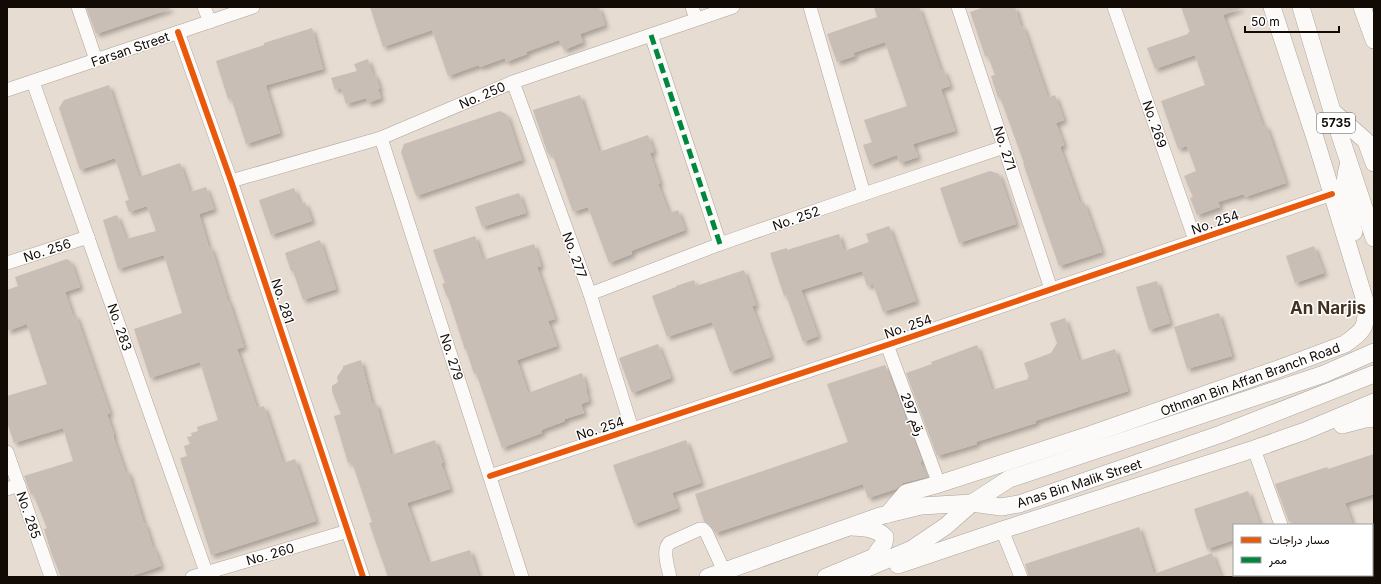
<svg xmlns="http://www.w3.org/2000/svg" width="1381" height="584" font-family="Inter,Vazirmatn,sans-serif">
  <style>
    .building { fill: #c8beb6; filter: url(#shadow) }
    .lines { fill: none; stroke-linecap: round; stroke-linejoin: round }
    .minor-casing { stroke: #aca49b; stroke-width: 14 }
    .major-casing { stroke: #aca49b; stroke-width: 18 }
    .minor { stroke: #fbfaf8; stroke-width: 13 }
    .major { stroke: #fbfaf8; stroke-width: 17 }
    .quiet { stroke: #00873e; stroke-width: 5; stroke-dasharray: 10 5; stroke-linecap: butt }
    .cycleway-casing { stroke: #fff; stroke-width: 8 }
    .cycleway { stroke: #e8590c; stroke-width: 6 }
    .labels { text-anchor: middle; stroke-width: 3; stroke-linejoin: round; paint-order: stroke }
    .shield { fill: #fff; stroke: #585450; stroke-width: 1 }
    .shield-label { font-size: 12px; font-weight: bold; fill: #110a05 }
    .street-label { font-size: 13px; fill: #110a05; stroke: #fff }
    .district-label { font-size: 17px; font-weight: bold; fill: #403121; stroke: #fff }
  </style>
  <defs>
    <filter id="shadow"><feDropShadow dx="3.5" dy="3.5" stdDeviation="2" flood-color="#0004"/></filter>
  </defs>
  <rect width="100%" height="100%" fill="#e7dcd1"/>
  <g class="building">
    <path d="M86,7H170V9L96,34Z"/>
    <path d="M370,7H599L605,25L580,34L583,42L564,50L559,40L526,52L527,54L506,62L505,58L480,67L479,65L448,76L432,30L383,47Z"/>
    <path d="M874,7H919L941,71L944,70L950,86L941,89L955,131L913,144L918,157L900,163L897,155L870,165L863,145L872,142L864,120L907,106L885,42L853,53L855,56L837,62L827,34L877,17Z"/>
    <path d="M985,7H1015L1021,27L1023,26L1048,98L1055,95L1064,120L1056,123L1064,145L1060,147L1080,203L1084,202L1102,252L1059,266L1023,163H1024L1000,97L998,98L991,76L995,75L988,56H985L970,12Z"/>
    <path d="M1181,7H1241V8L1223,15L1263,126L1266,125L1286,183L1245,197L1244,194L1218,202L1220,207L1197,215L1190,198L1193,197L1184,176L1196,171L1187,146L1178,149L1161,101L1205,85L1195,55L1155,69L1147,48L1188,34L1187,33L1190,32Z"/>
    <path d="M312,28L323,69L267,85L266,87L280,133L246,144L231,98L228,99L216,61L264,45V43Z"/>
    <path d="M368,59L373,75L375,74L380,89H378L381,98L368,103L366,98L346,104L341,88L335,90L331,78L357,71L354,64Z"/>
    <path d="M109,85L139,177L180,163L190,192L206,187L214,209L199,214L209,248L211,247L228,301H229L244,347L237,349L246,376L257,408L264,406L283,463L295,459L316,521L211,555L180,458L187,456L184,446L190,444L187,437L192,436L191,433L198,431L197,427L218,420L200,362L150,378L134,329L182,313L164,255L118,269L103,220L117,215L126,239L156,231L147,206L129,212L125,201L129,200L115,158L80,170L59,108L64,100Z"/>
    <path d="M580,95L599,152L648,135L654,152L650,153L660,183L658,184L669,213L678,210L685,230L631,251L632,254L609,263L588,207L573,212L552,153L548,154L533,110Z"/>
    <path d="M500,111L507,115L522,160L416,196L401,152L404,144Z"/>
    <path d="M990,171L999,174L1016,224L959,243L940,188Z"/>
    <path d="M294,188L300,204L305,202L312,221L271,235L259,200Z"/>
    <path d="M519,193L526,213L482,227L475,207Z"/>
    <path d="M889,226L916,301L883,312L873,284L867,286L862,271L801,290L818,336L803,342L786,295L784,296L770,253L787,248V250L839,234L844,251L869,242L866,234Z"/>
    <path d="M475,236L483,260L534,244L541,266L537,267L555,319L548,321L557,346L517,360L528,393L582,373L587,389L586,390L589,401L581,404L584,413L565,419V421L541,430L542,433L502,448L476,373L474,374L466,349L465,350L448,297H447L442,284L445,283L433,250Z"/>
    <path d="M320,240L336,289L303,300L293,271H291L285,253Z"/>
    <path d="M1314,246L1324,273L1295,283L1286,256Z"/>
    <path d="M67,259L71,262L80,287L65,292L73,316L76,315L110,413L107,414L114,435L113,436L125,471H128L144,524L145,523L153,548L154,547L161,566L129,577H61L51,552L44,529L47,528L33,494L31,495L24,476L73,461L63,428L14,443L7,422V396L47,384L27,324L7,331V290L18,286L15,277Z"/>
    <path d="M744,270L756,305L752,306L771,357L730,372L712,322L667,337L652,296L676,287V286L694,280L696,286Z"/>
    <path d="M1157,281L1170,323L1149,330L1136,287Z"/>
    <path d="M1219,313L1232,356L1187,369L1174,327Z"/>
    <path d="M1065,318L1079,361L1115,349L1128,391L1035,421L1036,423L976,442L977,444L937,456L906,373L932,364L931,362L977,345L992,390L1028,379L1027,377H1029L1024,363L1051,353L1057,343L1050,323Z"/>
    <path d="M658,344L671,378L632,393L619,358Z"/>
    <path d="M361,360L372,404L376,403L391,455L435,440L443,463H441L450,489L407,503L428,563L470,550L479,577H388L369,523L372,522L352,462L348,463L334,416L341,414L332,391V386L338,382L337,377L343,368V366Z"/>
    <path d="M885,365L922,461L920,462L926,477L903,483L896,489L868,498L863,484L715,533L712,526L704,521L695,494L848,442L827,384Z"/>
    <path d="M686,440L701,483L672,493L678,508L634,524L613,465Z"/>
    <path d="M1374,454V494L1345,503L1353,525H1293L1292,521L1289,522L1275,484L1327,467L1328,469Z"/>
    <path d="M1248,491L1260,525H1234V540L1207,549L1194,509Z"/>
    <path d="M1139,527L1154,574L1212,553L1221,577H1029L1025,564Z"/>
  </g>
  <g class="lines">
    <g class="minor-casing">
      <g id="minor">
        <path d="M78,7L96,60"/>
        <path d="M204,7L210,22"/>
        <path d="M692,7L696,19"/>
        <path d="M810,7L864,194"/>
        <path d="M958,7L1051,289"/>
        <path d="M1114,7L1195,240"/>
        <path d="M178,32L231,181L363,577"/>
        <path d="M651,35L720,244"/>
        <path d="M33,82L206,572"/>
        <path d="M513,82L590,294L632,429"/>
        <path d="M7,90L253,7"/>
        <path d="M381,138L522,577"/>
        <path d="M231,181L381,138L513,82L733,7"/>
        <path d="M7,263L88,237"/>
        <path d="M590,294L720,244L864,194L1004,147"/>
        <path d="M887,345L939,484"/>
        <path d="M1254,449L1281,525"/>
        <path d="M7,452L51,577"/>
        <path d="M490,476L887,345L1332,194"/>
        <path d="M7,489L19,485"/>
        <path d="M1002,530L1021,577"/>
        <path d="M1299,575V577"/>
        <path d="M192,577L348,531"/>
        <path d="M670,577C668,567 662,550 669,543L700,529H703L706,532L724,571"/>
      </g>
    </g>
    <g class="major-casing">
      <g id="major">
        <path d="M1301,7L1332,111L1374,238"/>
        <path d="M1362,7L1374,40"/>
        <path d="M1332,111L1366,141L1374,163"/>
        <path d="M1348,166C1341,188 1349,211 1354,232"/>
        <path d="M1342,425L1365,419L1374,418"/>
        <path d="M888,514L906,493L939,484L1089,435L1278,369L1345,344C1364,330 1367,328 1366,304L1315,138L1272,7"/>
        <path d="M898,565L1002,530L1254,449L1305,431L1374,402"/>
        <path d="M708,577L880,516L921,506L972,503L1001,507L1019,504L1221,434L1374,374"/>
        <path d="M826,577L874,557L884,543L885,537C877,528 864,528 853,527"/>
        <path d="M846,577L912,549L946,526L972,503L1009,479L1324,374L1374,352"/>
      </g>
    </g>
    <use href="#minor" class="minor"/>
    <use href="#major" class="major"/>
    <path class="quiet" d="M651,35L720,244"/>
    <g class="cycleway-casing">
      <g id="cycleway">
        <path d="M178,32L231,181L363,577"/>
        <path d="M490,476L887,345L1332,194"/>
      </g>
    </g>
    <use href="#cycleway" class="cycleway"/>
  </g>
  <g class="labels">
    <rect class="shield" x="1317" y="113" width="38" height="20" rx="3"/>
    <g class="shield-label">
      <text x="1336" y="127">5735</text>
    </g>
    <g class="street-label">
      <text transform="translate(130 49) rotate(-19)" y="5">Farsan Street</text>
      <text transform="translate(482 95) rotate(-23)" y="5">No. 250</text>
      <text transform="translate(1155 124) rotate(71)" y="5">No. 269</text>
      <text transform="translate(1005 148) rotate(72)" y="5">No. 271</text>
      <text transform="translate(796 218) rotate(-19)" y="5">No. 252</text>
      <text transform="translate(1215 222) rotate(-19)" y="5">No. 254</text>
      <text transform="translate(47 250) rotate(-18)" y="5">No. 256</text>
      <text transform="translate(575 255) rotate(70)" y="5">No. 277</text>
      <text transform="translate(283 301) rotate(72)" y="5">No. 281</text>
      <text transform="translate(908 326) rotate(-19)" y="5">No. 254</text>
      <text transform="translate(120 327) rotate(71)" y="5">No. 283</text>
      <text transform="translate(452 357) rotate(72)" y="5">No. 279</text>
      <text transform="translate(1250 379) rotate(-20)" y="5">Othman Bin Affan Branch Road</text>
      <text transform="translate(913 414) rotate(69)" y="5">رقم 297</text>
      <text transform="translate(600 428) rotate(-18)" y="5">No. 254</text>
      <text transform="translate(1079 483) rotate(-18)" y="5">Anas Bin Malik Street</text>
      <text transform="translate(29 515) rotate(71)" y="5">No. 285</text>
      <text transform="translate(270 554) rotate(-16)" y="5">No. 260</text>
    </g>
    <g class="district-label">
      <text x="1328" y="314">An Narjis</text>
    </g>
  </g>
  <rect width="1381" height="584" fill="none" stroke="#110a05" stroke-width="16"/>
  <rect x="1233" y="524" width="140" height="52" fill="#ffffff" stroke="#a09d9b"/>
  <rect x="1241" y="537" width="20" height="6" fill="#e8590c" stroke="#a09d9b"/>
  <text x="1269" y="544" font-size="12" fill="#110a05">مسار دراجات</text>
  <rect x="1241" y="557" width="20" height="6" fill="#00873e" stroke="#a09d9b"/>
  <text x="1269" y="564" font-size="12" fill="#110a05">ممر</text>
  <path d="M1245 26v6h94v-6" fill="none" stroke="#110a05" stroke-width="2"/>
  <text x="1251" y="26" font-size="12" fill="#110a05" stroke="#ffffff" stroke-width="3" paint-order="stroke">50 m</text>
</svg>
